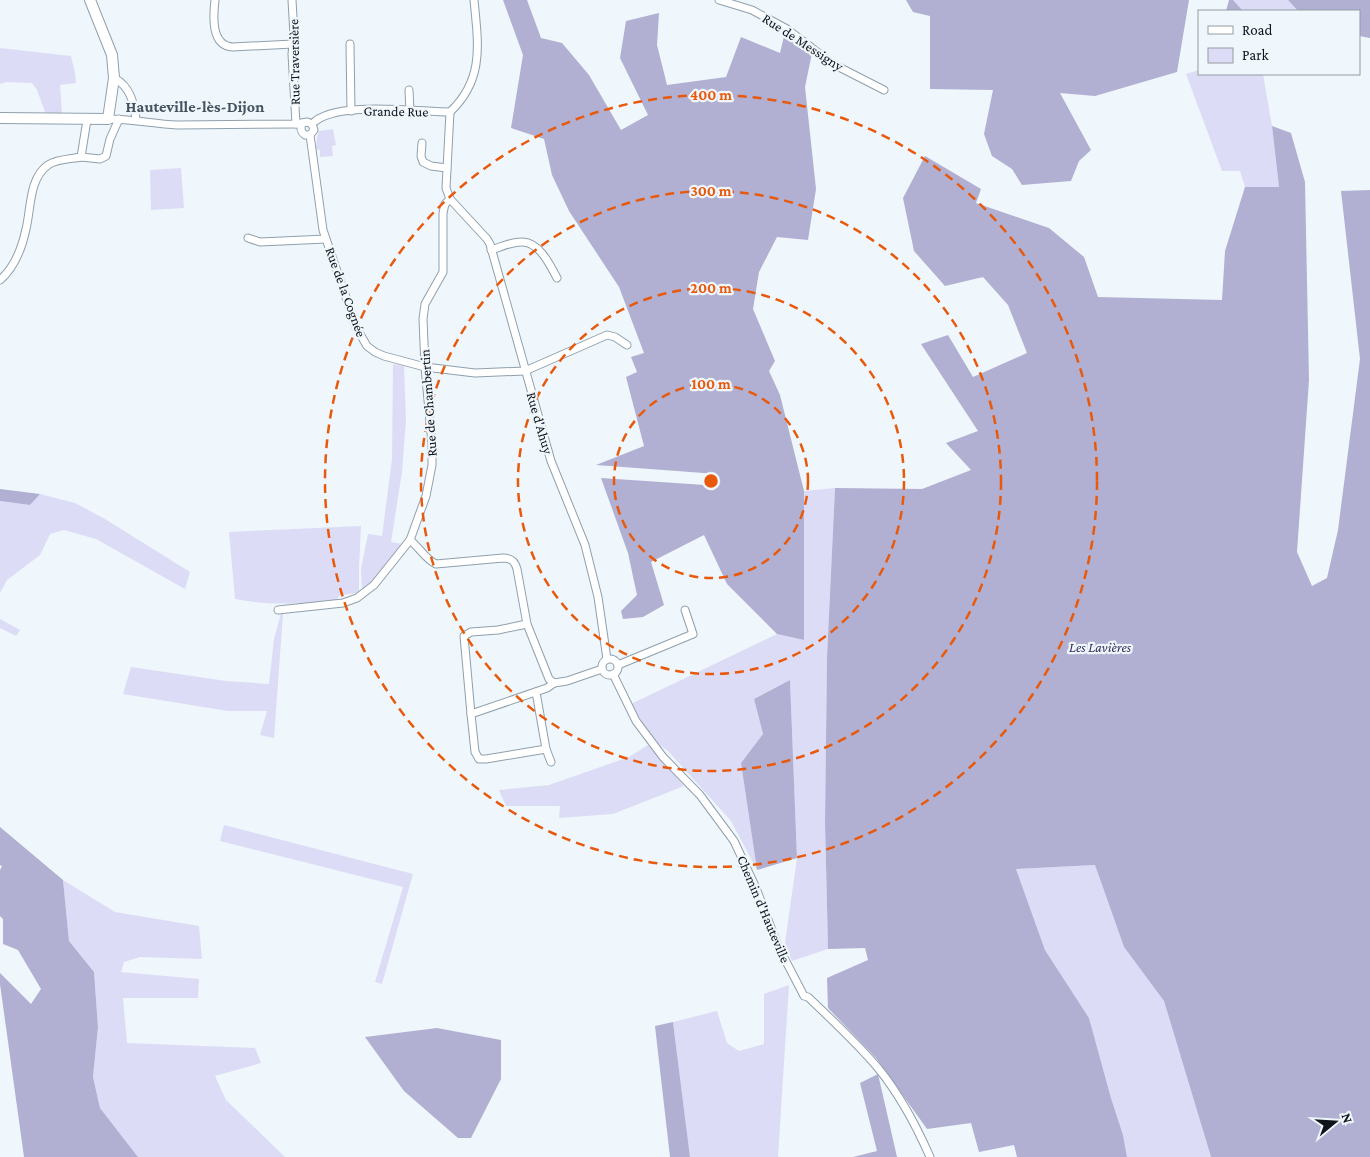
<svg xmlns="http://www.w3.org/2000/svg" width="1370" height="1157" font-family="'Crimson Pro',serif">
  <style>
    .green { fill: #dddcf6 }
    .forest { fill: #b1b0d2 }
    .lines { fill: none; stroke-linecap: round; stroke-linejoin: round }
    .street-casing { stroke: #8fa0ad; stroke-width: 9 }
    .secondary-casing { stroke: #8fa0ad; stroke-width: 12 }
    .street { stroke: #fff; stroke-width: 7 }
    .secondary { stroke: #fff; stroke-width: 10 }
    .ring { fill: none; stroke: #e8590c; stroke-width: 2.5; stroke-dasharray: 9 6 }
    .labels { text-anchor: middle; stroke-width: 4.5; stroke-linejoin: round; paint-order: stroke }
    .street-label { font-size: 14px; fill: #0e1419; stroke: #eff6fc }
    .park-label { font-size: 14px; font-style: italic; fill: #342f5c; stroke: #eff6fc }
    .quarter-label { font-size: 16px; font-weight: bold; fill: #43525e; stroke: #eff6fc }
    .centre { fill: #e8590c; stroke: #eff6fc; stroke-width: 2.5 }
    .ring-label { font-size: 15px; text-anchor: middle; font-weight: bold; fill: #e8590c; stroke: #eff6fc; stroke-width: 4.5; stroke-linejoin: round; paint-order: stroke }
  </style>
  <rect width="100%" height="100%" fill="#eff6fc"/>
  <g class="green">
    <path d="M1233,0H1288L1298,11H1243Z"/>
    <path d="M0,48L71,56L75,73L76,83L60,85L62,113L51,114L45,112L37,90L32,83L6,82L0,84Z"/>
    <path d="M1199,70V74H1263L1272,126L1279,187H1245L1240,171H1222L1186,74Z"/>
    <path d="M333,129L336,145L332,146L333,156L320,157V150L316,149L317,137L319,131Z"/>
    <path d="M181,168L184,208L151,210L150,170Z"/>
    <path d="M393,364L404,366L406,420L402,472L391,542L404,544L379,576L362,591L361,569L368,534L382,536L392,459Z"/>
    <path d="M835,488L827,657L825,822L828,949L792,961L785,943L797,858L790,680L754,699L763,734L741,763L757,870L731,821L668,751L654,741L631,704L777,634L804,640V491Z"/>
    <path d="M40,494L75,503L105,519L190,572L185,589L96,539L64,530L50,534L40,555L7,580L0,593V501L30,505Z"/>
    <path d="M361,526L359,568V593L340,595L335,602C299,603 270,606 235,599L229,532Z"/>
    <path d="M281,613L283,614L274,738L260,735L267,711H228L123,694L131,667L226,681L269,684L274,639Z"/>
    <path d="M0,619L20,630L16,636L0,628Z"/>
    <path d="M648,745L684,786L613,814L559,818L560,806H506L499,790L549,785L629,757Z"/>
    <path d="M224,825L413,874L382,984L375,982L403,887L220,841Z"/>
    <path d="M1095,865L1124,947L1164,1001L1211,1157H1127L1123,1135L1111,1098L1089,1018L1045,950L1016,869Z"/>
    <path d="M63,880L115,912L199,926L202,959L140,957L124,962L121,972L199,979L198,998H123L127,1043L255,1048L261,1063L215,1076L226,1100L285,1157H138L100,1108L93,1077L98,1027L94,972L69,941Z"/>
    <path d="M789,985L778,1157H690L673,1022L717,1011L727,1043L739,1051L764,1044V994Z"/>
  </g>
  <g class="forest">
    <path d="M503,0H527L541,38L562,43L589,75L621,130L648,115L620,58L626,21L659,13L657,45L667,85L726,77L741,37L780,53L785,32L812,53L805,87L816,189L808,240L777,237L759,272L753,309L775,361L769,371L780,395L804,491V640L777,634L727,584L704,535L651,562L664,605L643,617L623,619L621,611L637,595L628,553L601,478L705,485L717,474L596,465L644,446L626,377L637,372L631,357L644,353L619,287L569,211L552,175L544,139L511,128L523,55Z"/>
    <path d="M906,0H1189L1177,72L1095,96L1060,93L1091,150L1079,161L1071,181L1022,185L1012,169L992,156L984,134L993,90L930,89V16L913,12Z"/>
    <path d="M1229,0H1233L1243,11H1226Z"/>
    <path d="M1288,0H1370V38L1359,36V11H1298Z"/>
    <path d="M1272,126L1291,133L1305,182L1309,380L1297,552L1312,586L1327,578L1338,530L1360,359L1341,191L1370,190V1157H1211L1164,1001L1124,947L1095,865L1016,869L1045,950L1089,1018L1111,1098L1123,1135L1127,1157H1017L1014,1145L979,1152L971,1123L927,1129L876,1058L828,1008L827,978L868,960L865,948L828,949L825,822L827,657L835,488L922,489L971,470L946,443L978,431L921,344L948,335L973,377L1027,353L1008,305L983,277L945,286L914,251L903,198L925,156L981,189L976,203L1049,228L1084,257L1098,297L1222,300L1225,251L1245,187H1279Z"/>
    <path d="M0,489L40,494L30,505L0,501Z"/>
    <path d="M790,680L797,858L757,870L741,763L763,734L754,699Z"/>
    <path d="M0,827L63,880L69,941L94,972L98,1027L93,1077L100,1108L138,1157H24L0,984V973L31,1004L41,989L18,950L3,944V919L0,916V870L2,866L0,865Z"/>
    <path d="M673,1022L690,1157H670L655,1026Z"/>
    <path d="M437,1028L501,1040V1079L471,1138H458L404,1091L365,1037Z"/>
    <path d="M878,1074L897,1157H853L877,1151L860,1083Z"/>
  </g>
  <g class="lines">
    <g class="street-casing">
      <g id="street">
        <path d="M215,0C213,17 211,46 233,47L293,44"/>
        <path d="M292,0L294,35L292,54L296,124"/>
        <path d="M719,0L752,10L787,29L833,64L884,90"/>
        <path d="M350,44L351,111"/>
        <path d="M114,78C130,86 134,103 136,119"/>
        <path d="M409,90L410,111"/>
        <path d="M450,112C485,79 478,43 474,0"/>
        <path d="M108,119C132,119 154,124 177,125L296,124L307,122L312,124"/>
        <path d="M302,124C300,128 301,132 305,135H310"/>
        <path d="M312,124L314,130L310,135L323,230L356,327L367,346L375,352L384,356L425,367L475,373L525,371L607,335L615,337L627,345"/>
        <path d="M312,124C334,100 418,112 450,112"/>
        <path d="M422,143L421,156L423,162L431,166L447,168"/>
        <path d="M81,157L100,159L106,156L110,139L119,119"/>
        <path d="M450,199L487,239L490,244L551,461L585,545L598,597L607,659"/>
        <path d="M248,238L260,242L326,239"/>
        <path d="M491,250C501,247 513,241 523,242C540,243 550,265 557,278"/>
        <path d="M0,280C14,268 22,248 26,229C31,209 29,178 48,165C56,159 71,159 81,157L87,120"/>
        <path d="M410,540C419,547 426,560 436,564L503,558C511,558 515,561 517,569L527,624L549,679L554,683L567,681L602,669"/>
        <path d="M278,610L343,603L357,598L374,585L410,540L426,496L432,465V444L425,367L423,319L425,304L443,272V213L445,204L450,199L446,188L450,112"/>
        <path d="M527,624L498,630L471,632L464,636L471,714L547,688L554,683"/>
        <circle cx="610" cy="667" r="8"/>
        <path d="M618,665L693,634L685,610"/>
        <path d="M613,674L636,721L663,757L700,795L734,841L756,888L778,946L804,996L808,997C832,1020 857,1043 878,1068C900,1095 916,1125 930,1157"/>
        <path d="M471,714L475,752L479,759H486L546,749L536,692"/>
        <path d="M546,749L551,762"/>
      </g>
    </g>
    <g class="secondary-casing">
      <path id="secondary" d="M0,118L108,119L114,78L112,55L90,0"/>
    </g>
    <use href="#street" class="street"/>
    <use href="#secondary" class="secondary"/>
  </g>
  <g class="ring">
    <circle cx="711" cy="481" r="97"/>
    <circle cx="711" cy="481" r="193"/>
    <circle cx="711" cy="481" r="290"/>
    <circle cx="711" cy="481" r="386"/>
  </g>
  <g class="labels">
    <g class="street-label">
      <text transform="translate(803 42) rotate(33)" y="5">Rue de Messigny</text>
      <text transform="translate(294 62) rotate(-91)" y="5">Rue Traversière</text>
      <text transform="translate(396 111) rotate(1)" y="5">Grande Rue</text>
      <text transform="translate(346 292) rotate(70)" y="5">Rue de la Cognée</text>
      <text transform="translate(428 403) rotate(-94)" y="5">Rue de Chambertin</text>
      <text transform="translate(540 423) rotate(74)" y="5">Rue d'Ahuy</text>
      <text transform="translate(764 909) rotate(67)" y="5">Chemin d'Hauteville</text>
    </g>
    <g class="park-label">
      <text x="1100" y="652">Les Lavières</text>
    </g>
    <g class="quarter-label">
      <text x="195" y="112">Hauteville-lès-Dijon</text>
    </g>
  </g>
  <circle cx="711" cy="481" r="8" class="centre"/>
  <g class="ring-label">
    <text x="711" y="100">400 m</text>
    <text x="711" y="196">300 m</text>
    <text x="711" y="293">200 m</text>
    <text x="711" y="389">100 m</text>
  </g>
  <rect x="1198" y="10" width="162" height="65" fill="#eff6fc" stroke="#959ca1"/>
  <rect x="1208" y="26" width="25" height="8" fill="#ffffff" stroke="#959ca1"/>
  <text x="1242" y="35" font-size="15" fill="#0e1419">Road</text>
  <rect x="1208" y="48" width="25" height="15" fill="#dddcf6" stroke="#959ca1"/>
  <text x="1242" y="60" font-size="15" fill="#0e1419">Park</text>
  <g transform="translate(1335 1122) rotate(72)" stroke="#eff6fc" stroke-width="4" paint-order="stroke">
  <path d="M0-4L9 19L0 12L-9 19Z" fill="#0e1419"/>
  <text y="-8" font-size="14" font-weight="bold" text-anchor="middle" fill="#0e1419">N</text>
  </g>
</svg>
